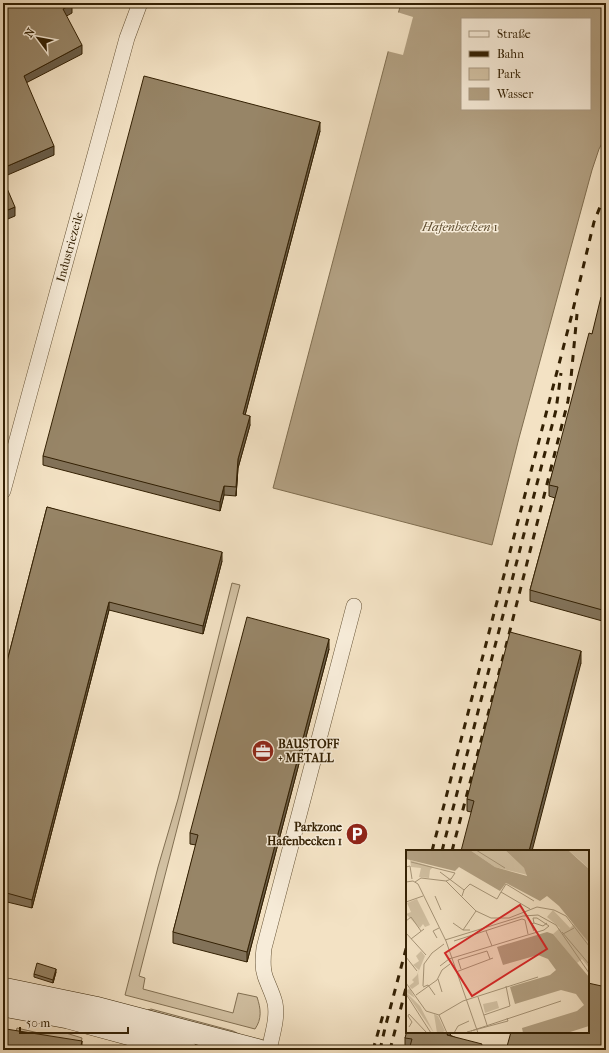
<svg xmlns="http://www.w3.org/2000/svg" width="609" height="1053" font-family="'IM FELL French Canon',serif">
  <style>
    .green { fill: #d2c1a3; stroke: #827053 }
    .water { fill: #b2a082; stroke: #7f6d4f; fill-rule: evenodd }
    .pier { fill: #f3e2c4 }
    .lines { fill: none; stroke-linecap: round; stroke-linejoin: round }
    .minor-casing { stroke: #635033; stroke-width: 16 }
    .secondary-casing { stroke: #332003; stroke-width: 22 }
    .minor { stroke: #f7ecd9; stroke-width: 15 }
    .secondary { stroke: #f7ecd9; stroke-width: 21 }
    .rail { stroke: #332003; stroke-width: 3; stroke-dasharray: 7 7; stroke-linecap: butt }
    .wall { fill: #827259; stroke: #332003 }
    .shaded-wall { fill: #6a5d48; stroke: #332003 }
    .building { fill: #978567; stroke: #332003 }
    .labels { text-anchor: middle; stroke-width: 3; stroke-linejoin: round; paint-order: stroke }
    .street-label { font-size: 12px; fill: #332003; stroke: #f7ecd9 }
    .poi-label { font-size: 12px; font-weight: bold; fill: #332003; stroke: #f7ecd9; text-anchor: start }
    .water-label { font-size: 13px; font-style: italic; fill: #5f4d2f; stroke: #f7ecd9 }
    .inset-river { fill: none; stroke: #b2a082; stroke-width: 2 }
    .inset-road { fill: none; stroke: #a69477; stroke-width: 1 }
    .view { fill: #d62828; fill-opacity: 0.15; stroke: #d62828; stroke-width: 2 }
    .inset-edge { fill: none; stroke: #332003; stroke-width: 2 }
  </style>
  <rect width="100%" height="100%" fill="#f3e2c4"/>
  <filter id="stains"><feTurbulence type="fractalNoise" baseFrequency=".005" numOctaves="4"/><feColorMatrix values="0 0 0 0 .2 0 0 0 0 .09 0 0 0 0 .02 0 0 0 .5 -.17"/></filter>
  <radialGradient id="worn" r=".72"><stop offset=".6" stop-color="#630" stop-opacity="0"/><stop offset="1" stop-color="#630" stop-opacity=".3"/></radialGradient>
  <g class="green">
    <path d="M232,583L240,585L139,976L145,978L143,989L233,1013L238,993L257,997C261,1009 262,1019 255,1029L125,995L158,867L178,799Z"/>
    <path d="M151,1009L233,1031L241,1035L148,1010Z"/>
    <path d="M3,1026L6,1027L5,1030L16,1032L17,1028L43,1034L66,1033L82,1038L80,1050L3,1038Z"/>
  </g>
  <path class="water" d="M401,3H606V136L599,149L592,170L519,438L492,545L273,488ZM462,19H590V109H462Z"/>
  <path class="pier" d="M397,12L413,17L403,55L387,51Z"/>
  <g class="lines">
    <g class="minor-casing">
      <g id="minor">
        <path id="s1" d="M3,491L31,388L127,38L140,3"/>
        <path d="M269,1050C272,1035 278,1018 275,1003C273,994 268,985 265,976C262,967 263,958 264,948L354,606"/>
      </g>
    </g>
    <g class="secondary-casing">
      <g id="secondary">
        <path d="M3,988L95,1007L259,1050"/>
        <path d="M3,1006L68,1018L186,1050"/>
      </g>
    </g>
    <use href="#minor" class="minor"/>
    <use href="#secondary" class="secondary"/>
    <g class="rail">
      <path d="M432,851L571,318L594,222L606,192"/>
      <path d="M442,851L556,410L561,373"/>
      <path d="M452,851L505,650L568,401L571,378L577,314"/>
      <path d="M373,1050L383,1015"/>
      <path d="M380,1050L385,1028L407,945"/>
      <path d="M390,1050L407,984"/>
    </g>
  </g>
  <g class="wall">
    <path d="M320,131L245,415L250,425L238,468L236,496L224,495L220,511L43,465V456Z"/>
    <path d="M606,292V622L530,601V590L555,498L549,496V485L592,334Z"/>
    <path d="M47,507L222,561L203,634L109,610L32,908L3,901V677Z"/>
    <path d="M329,649L247,962L173,943V932L196,845L190,844V833Z"/>
    <path d="M581,663L471,812L467,811V799Z"/>
    <path d="M606,672V695L603,694V683Z"/>
    <path d="M56,972L53,983L34,977V974Z"/>
    <path d="M407,1032H451L450,1035L482,1050H405V1038Z"/>
  </g>
  <g class="shaded-wall">
    <path d="M72,4V13L63,18V9Z"/>
    <path d="M82,45V54L24,84V76Z"/>
    <path d="M320,122V131L243,423V414Z"/>
    <path d="M54,146V155L3,177V168Z"/>
    <path d="M15,207V216L3,221V212Z"/>
    <path d="M6,379V388L3,406V397Z"/>
    <path d="M250,416V425L238,468L236,496L238,459Z"/>
    <path d="M224,486V495L220,511V502Z"/>
    <path d="M222,552V561L203,634V626Z"/>
    <path d="M109,602V610L32,908V900Z"/>
    <path d="M329,639V649L247,962V952Z"/>
    <path d="M581,651V663L532,851H529Z"/>
    <path d="M56,969V972L53,983V980Z"/>
    <path d="M448,1032H451L447,1047V1035Z"/>
    <path d="M82,1041V1050H80Z"/>
  </g>
  <g class="building">
    <path d="M3,3H71L72,4L63,9L82,45L24,76L54,146L3,168Z"/>
    <path d="M144,76L320,122L243,414L250,416L238,459L236,487L224,486L220,502L43,456Z"/>
    <path d="M3,179L15,207L3,212Z"/>
    <path d="M606,292V611L530,590L558,487L549,485L589,333L592,334L601,297L604,298Z"/>
    <path d="M6,379L3,397V381Z"/>
    <path d="M47,507L222,552L203,626L109,602L32,900L3,892V677Z"/>
    <path d="M247,617L329,639L247,952L173,932L198,835L190,833Z"/>
    <path d="M510,632L581,651L529,851H461L474,801L467,799Z"/>
    <path d="M606,672V683H603Z"/>
    <path d="M37,963L56,969L53,980L34,974Z"/>
    <path d="M588,983L606,987V1050H506L511,1032H588Z"/>
    <path d="M6,1029L82,1041L80,1050H3V1042Z"/>
    <path d="M407,1031V1032H448L447,1035L482,1044L480,1050H409L412,1039L405,1038Z"/>
  </g>
  <defs>
    <g id="office-disc" transform="scale(1.15)"><circle r="9.5" fill="#8f2418" stroke="#f7ecd9"/><path d="M-6-3h4V-5.5h4V-3h4V5H-6ZM-1-4.5V-3h2v-1.5ZM-6 0V1H6V0Z" fill="#fff"/></g>
    <g id="parking-disc" transform="scale(1.15)"><circle r="9.5" fill="#8f2418" stroke="#f7ecd9"/><path d="M-3.5-5.5H1a3.5 3.5 0 0 1 0 7H-1V5.5H-3.5ZM-1-3.4V-.6H.8a1.4 1.4 0 0 0 0-2.8Z" fill="#fff"/></g>
  </defs>
  <g fill-rule="evenodd">
    <use href="#office-disc" x="263" y="751"/>
    <use href="#parking-disc" x="357" y="834"/>
  </g>
  <g class="labels">
    <g class="street-label">
      <text dy="4" stroke="none"><textPath href="#s1" startOffset="253">Industriezeile</textPath></text>
    </g>
    <g class="poi-label">
      <text x="278" y="748">BAUSTOFF<tspan x="278" dy="14">+ METALL</tspan></text>
      <text x="342" y="831" text-anchor="end">Parkzone<tspan x="342" dy="14">Hafenbecken 1</tspan></text>
    </g>
    <g class="water-label">
      <text x="460" y="231">Hafenbecken 1</text>
    </g>
  </g>
  <g transform="translate(406 850)">
    <rect width="183" height="183" fill="#f3e2c4"/>
    <path d="M64,0H99L118,18L122,25L89,17ZM162,0H183V19L176,12ZM4,10L27,17L24,20L23,28L13,27L15,18L5,17ZM11,49L24,75L19,77L17,74L14,78L0,64L5,62L1,53ZM147,60L164,78L168,74L183,93V118L176,109L171,113L147,84L154,78L141,67ZM15,101L19,106L12,123L13,134L6,139L3,136L8,132L6,130L11,125L13,120L7,115L13,111L10,106ZM4,139L9,148L0,142L14,156L28,183L0,143V140ZM91,151L93,158L79,163L77,154ZM28,164L32,166L39,181L35,183H31Z" fill="#d2c1a3"/>
    <path d="M0,0H64L89,17L121,26L118,18L99,0H162L183,19V93L153,56L141,46L134,51L100,33L94,41L53,17L49,21L0,9ZM141,82L147,84L183,127V176L161,183H117L116,178L171,161L178,155L170,144L155,140L109,154L104,137L144,125L150,120L142,109L132,105L97,115L91,97Z" fill="#b2a082"/>
    <path class="inset-river" d="M131,0L183,47"/>
    <path class="inset-road" d="M70,0L99,18M5,12L49,23L45,29L40,31M0,17L4,16L6,29M34,22L58,40L56,46M0,32L7,31L12,34L40,91L72,183M9,32L15,28L40,31L70,61L85,68H103L131,57L148,60L160,66L183,96M58,40L64,34L91,49L95,42L124,59M95,42L100,34L128,51M29,46L35,60M0,52L17,46M121,65L128,81M0,71L5,67L15,81M47,73L57,80M128,73L137,76L141,73M64,80H57L70,61M80,81L86,96M156,82L183,114M0,83L20,105M157,84L168,78M31,88L27,81L33,78M5,89L18,79M39,90L117,66L132,65L150,75L183,123M48,91L116,69L119,70L122,84M0,107L11,121M34,116L43,109L138,80L143,76L131,68H127L128,73L125,74M55,119L52,110L81,101L84,109M50,122L87,108M32,129L36,142M0,133L20,161L33,165L41,183M17,136L18,114L26,103L38,94M17,137L22,135L29,145M0,144L25,183M10,145L31,130L36,120L44,114M72,147L81,175M33,165L57,151L132,127M78,165L104,156L100,136M3,177L6,172L2,166L3,164L21,183M65,181L155,151M61,182L102,171L101,168M48,183L52,176L63,171"/>
    <path class="view" d="M114,55L141,99L66,146L39,103Z"/>
    <rect width="183" height="183" class="inset-edge"/>
  </g>
  <rect width="609" height="1053" fill="none" stroke="#f3e2c4" stroke-width="16"/>
  <rect x="4" y="4" width="601" height="1045" fill="none" stroke="#332003" stroke-width="2"/>
  <rect x="8" y="8" width="593" height="1037" fill="none" stroke="#332003"/>
  <rect x="461" y="18" width="130" height="92" fill="#f7ecd9" stroke="#a99a83"/>
  <rect x="469" y="31" width="20" height="6" fill="#f7ecd9" stroke="#a99a83"/>
  <text x="497" y="38" font-size="12" fill="#332003">Straße</text>
  <rect x="469" y="51" width="20" height="6" fill="#332003" stroke="#a99a83"/>
  <text x="497" y="58" font-size="12" fill="#332003">Bahn</text>
  <rect x="469" y="68" width="20" height="12" fill="#d2c1a3" stroke="#a99a83"/>
  <text x="497" y="78" font-size="12" fill="#332003">Park</text>
  <rect x="469" y="88" width="20" height="12" fill="#b2a082" stroke="#a99a83"/>
  <text x="497" y="98" font-size="12" fill="#332003">Wasser</text>
  <g transform="translate(38 38) rotate(302)" stroke="#f7ecd9" stroke-width="3" paint-order="stroke">
  <path d="M0-3L7 15L0 10L-7 15Z" fill="#332003"/>
  <text y="-6" font-size="11" font-weight="bold" text-anchor="middle" fill="#332003">N</text>
  </g>
  <path d="M20 1027v6h108v-6" fill="none" stroke="#332003" stroke-width="2"/>
  <text x="26" y="1027" font-size="12" fill="#332003" stroke="#f7ecd9" stroke-width="3" paint-order="stroke">50 m</text>
  <rect width="100%" height="100%" filter="url(#stains)"/>
  <rect width="100%" height="100%" fill="url(#worn)"/>
</svg>
